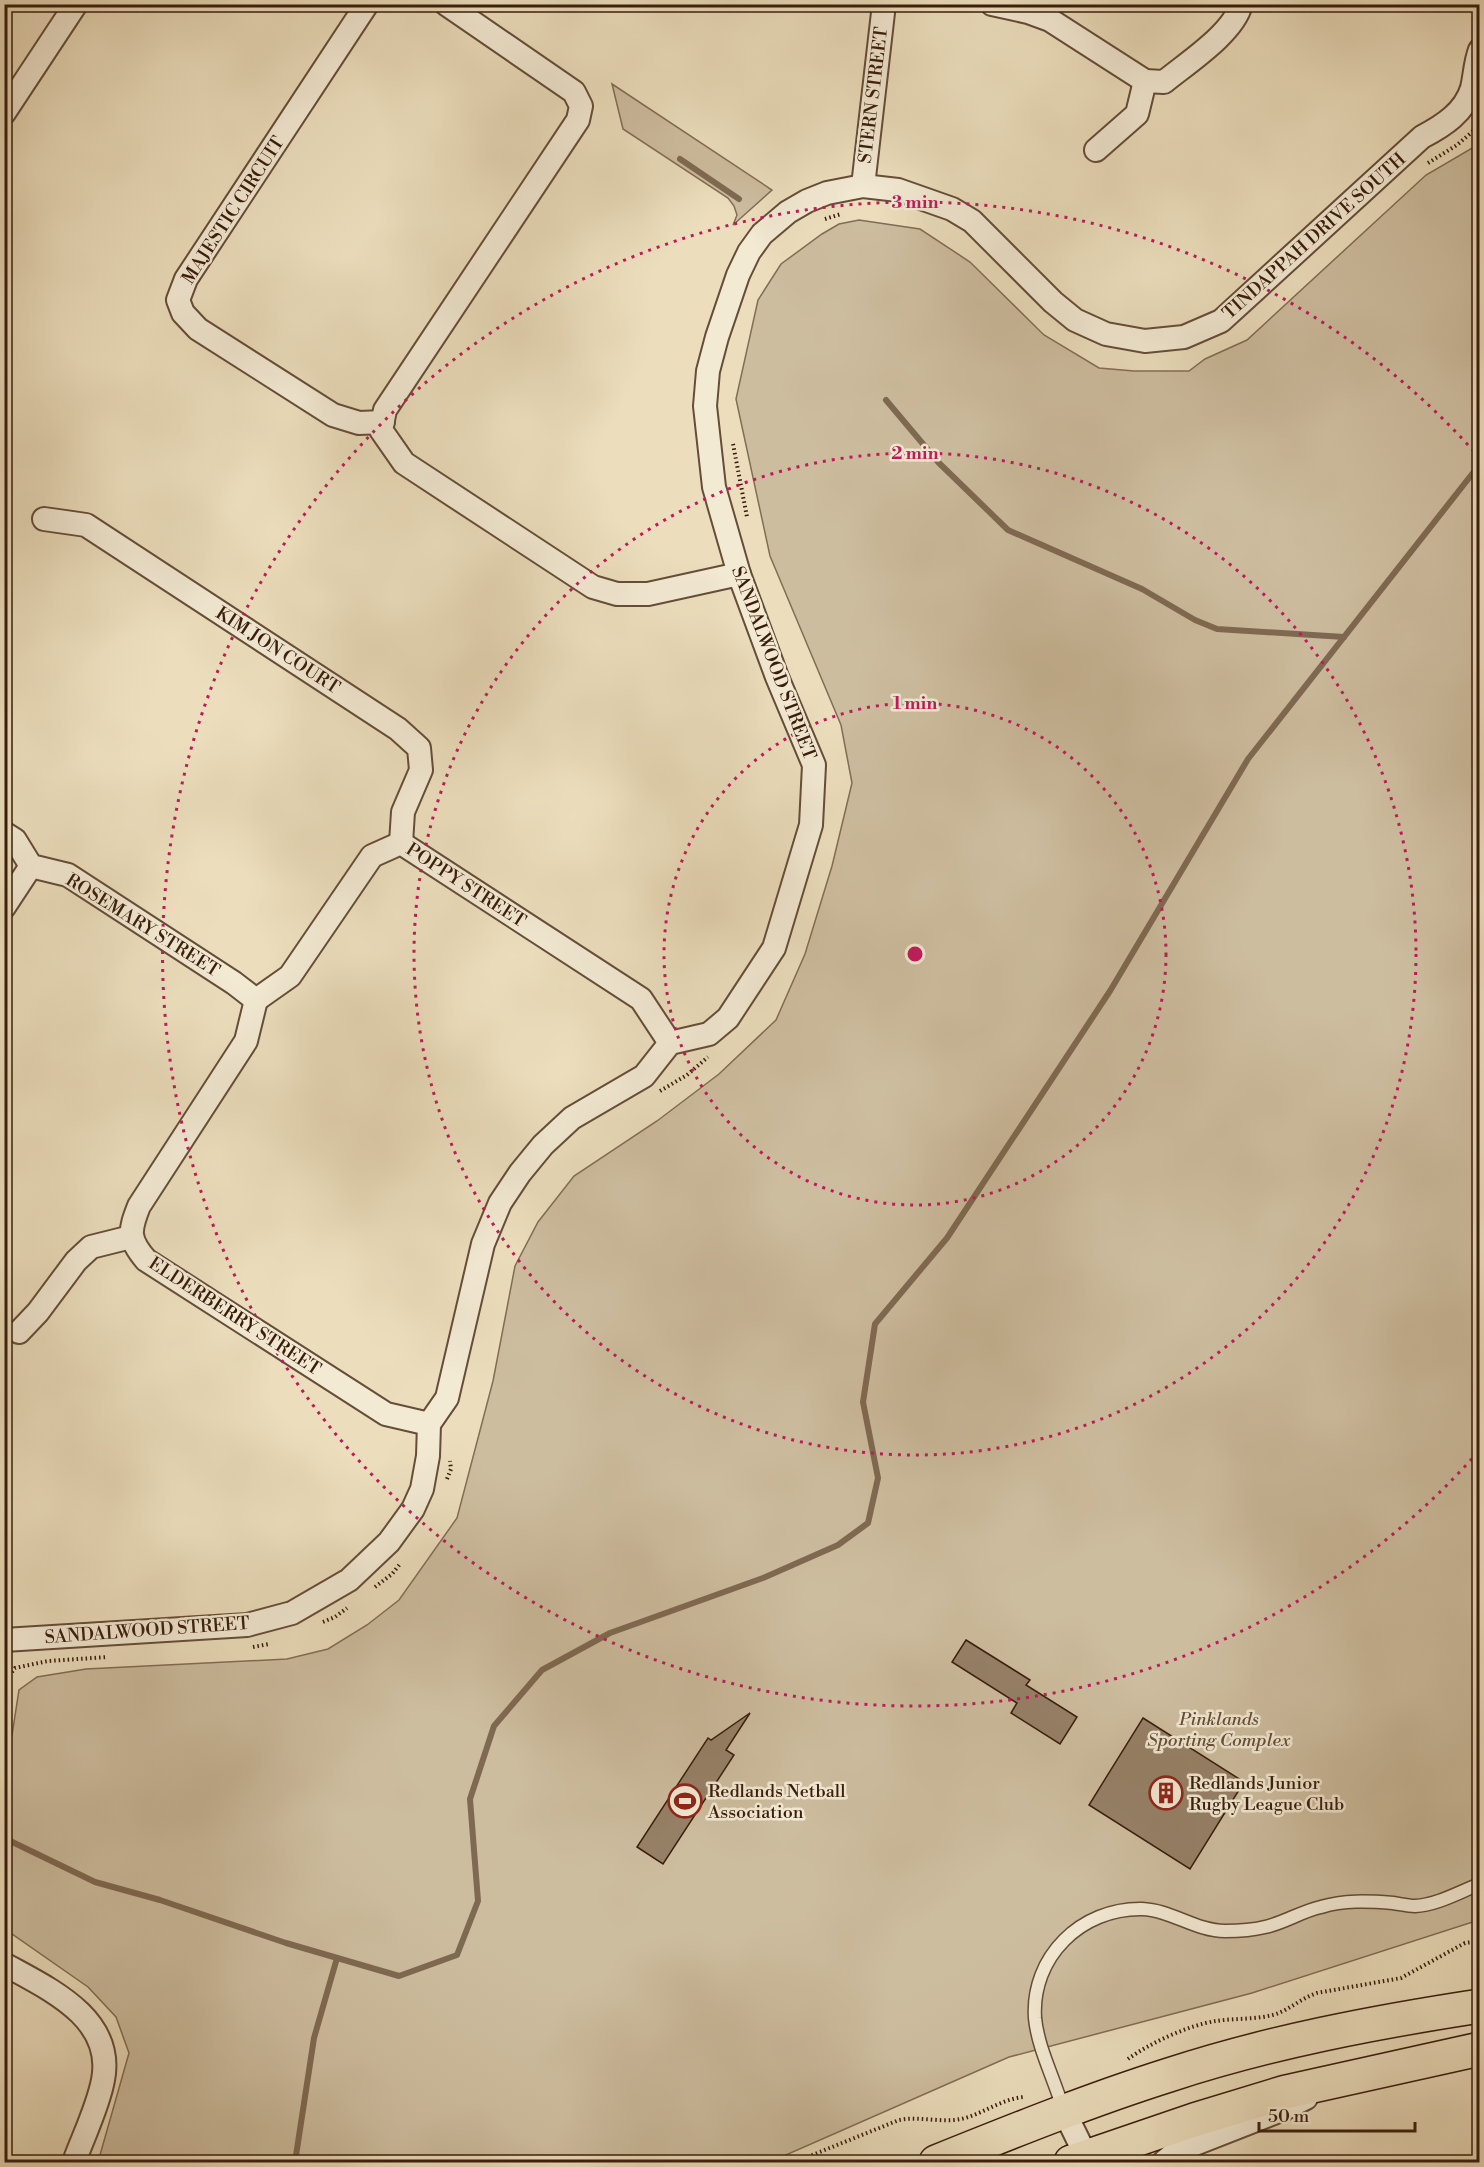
<svg xmlns="http://www.w3.org/2000/svg" width="1484" height="2167" font-family="'Libre Bodoni',serif">
  <style>
    .green { fill: #cdbd9f; stroke: #826d56; stroke-width: 1.5 }
    .lines { fill: none; stroke-linecap: round; stroke-linejoin: round }
    .stream { stroke: #7f6952; stroke-width: 6 }
    .building { fill: #968168; stroke: #381d0c; stroke-width: 1.5 }
    .lane-casing { stroke: #654d38; stroke-width: 15 }
    .street-casing { stroke: #654d38; stroke-width: 26 }
    .highway-casing { stroke: #381d0c; stroke-width: 36 }
    .path { stroke: #381d0c; stroke-width: 4; stroke-dasharray: 1.5 3; stroke-linecap: butt }
    .lane { stroke: #f3ead4; stroke-width: 12 }
    .street { stroke: #f3ead4; stroke-width: 22 }
    .highway { stroke: #ecdebd; stroke-width: 33 }
    .ring { fill: none; stroke: #c2185b; stroke-width: 3; stroke-dasharray: 3 6 }
    .labels { text-anchor: middle; stroke-width: 5; stroke-linejoin: round; paint-order: stroke }
    .street-label { font-size: 18px; fill: #381d0c; stroke: #f3ead4 }
    .park-label { font-size: 18px; font-style: italic; fill: #654d38; stroke: #f3ead4 }
    .poi-label { font-size: 18px; fill: #381d0c; stroke: #f3ead4; text-anchor: start }
    .centre { fill: #c2185b; stroke: #f3ead4; stroke-width: 3 }
    .ring-label { font-size: 18px; text-anchor: middle; font-weight: bold; fill: #c2185b; stroke: #f3ead4; stroke-width: 5; stroke-linejoin: round; paint-order: stroke }
  </style>
  <rect width="100%" height="100%" fill="#ecdebd"/>
  <filter id="stains"><feTurbulence type="fractalNoise" baseFrequency=".00333" numOctaves="4"/><feColorMatrix values="0 0 0 0 .2 0 0 0 0 .09 0 0 0 0 .02 0 0 0 .5 -.17"/></filter>
  <radialGradient id="worn" r=".72"><stop offset=".6" stop-color="#630" stop-opacity="0"/><stop offset="1" stop-color="#630" stop-opacity=".3"/></radialGradient>
  <g class="green">
    <path d="M612,84L772,190L733,225L737,215L734,206L728,198L623,129Z"/>
    <path d="M1479,144V1920L1252,1993L1009,2057L770,2162H98L129,2053L116,2017L88,1987L5,1929V1750L12,1735L19,1690L37,1677L86,1669L287,1659L328,1649L367,1625L399,1600L457,1518L493,1381L515,1266L538,1222L574,1176L657,1121L719,1074L776,1020L805,954L832,866L852,783L841,725L770,556L736,399L758,300L781,264L822,234L839,224L859,220L920,229L970,262L1044,335L1099,368L1134,371H1189L1205,359L1247,340L1426,175Z"/>
  </g>
  <g class="lines">
    <g class="stream">
      <path d="M680,159L739,199"/>
      <path d="M886,400L939,463L1008,530L1142,589L1195,620L1217,629L1344,637"/>
      <path d="M4,1838L95,1882L160,1900L286,1943L399,1976L457,1955L478,1901L470,1799L494,1726L542,1670L610,1633L763,1578L838,1545L868,1523L878,1478L863,1402L875,1324L947,1238L1110,991L1248,759L1480,464"/>
      <path d="M295,2162L314,2038L337,1958"/>
    </g>
  </g>
  <g class="building">
    <path d="M966,1640L1030,1680L1026,1685L1077,1717L1060,1744L1011,1713L1017,1703L952,1662Z"/>
    <path d="M750,1713L726,1750L734,1755L663,1864L637,1847L708,1738L711,1740Z"/>
    <path d="M1143,1718L1244,1782L1190,1869L1089,1805Z"/>
  </g>
  <g class="lines">
    <g class="lane-casing">
      <path id="lane" d="M1063,2109C1055,2080 1038,2049 1035,2018C1031,1957 1081,1908 1142,1909C1171,1910 1196,1931 1225,1931C1237,1931 1253,1930 1265,1927C1284,1923 1302,1911 1321,1907C1344,1900 1368,1901 1393,1903C1400,1904 1408,1906 1415,1906C1437,1905 1459,1892 1480,1884"/>
    </g>
    <g class="street-casing">
      <g id="street">
        <path d="M367,4L186,279L178,300L183,313L198,329L333,415L359,423L383,422"/>
        <path d="M446,4L574,92L581,106L578,120L385,410L381,430L404,463L593,587L617,594H648L739,574"/>
        <path d="M992,4L1028,12L1050,20L1145,81L1164,82C1187,63 1234,33 1241,4"/>
        <path d="M4,113L76,4"/>
        <path d="M1096,150L1137,114L1145,81"/>
        <path d="M863,186L884,4"/>
        <path d="M44,519L86,525L398,729L419,748L421,770L403,812L401,843"/>
        <path d="M4,833L15,840L31,866L68,875L234,983L256,1000"/>
        <path d="M4,907L31,866"/>
        <path d="M256,1000L246,1041L139,1206C129,1231 128,1239 146,1260L386,1414L429,1424"/>
        <path d="M256,1000L290,976L372,856L401,843L641,999L670,1043"/>
        <path d="M19,1332L38,1312L76,1261L91,1247L131,1237"/>
        <path d="M4,1640L247,1625L292,1613L349,1580L389,1542L413,1509L422,1489L428,1456L429,1424L447,1398L483,1244L500,1203L520,1173L543,1145L572,1118L644,1076L670,1043L709,1034L728,1018L774,948L811,825L814,765L777,677L739,574L714,487L705,406L708,371L717,337L738,275L749,252L762,234L788,212L807,201L827,193L863,186L898,190L952,209L972,221L1053,302L1075,320L1106,334L1145,341L1184,337L1221,321L1422,137C1443,126 1465,112 1472,88C1475,76 1475,63 1480,50"/>
        <path d="M4,1964C49,1989 115,2018 103,2080C98,2107 83,2137 74,2162"/>
        <path d="M1064,2111L1089,2162"/>
        <path d="M1164,2162L1177,2151L1284,2109L1306,2098"/>
      </g>
    </g>
    <g class="highway-casing">
      <g id="highway">
        <path d="M936,2162C1013,2131 1090,2100 1169,2075C1270,2042 1375,2022 1480,2006"/>
        <path d="M1071,2162L1194,2120L1286,2092L1480,2049"/>
      </g>
    </g>
    <g class="path">
      <path d="M1428,163L1457,145L1480,125"/>
      <path d="M825,219L841,214"/>
      <path d="M733,444L747,517"/>
      <path d="M660,1091L687,1075L708,1057"/>
      <path d="M447,1479L451,1469L450,1461"/>
      <path d="M375,1587L392,1574L400,1564"/>
      <path d="M323,1622L335,1617L347,1608"/>
      <path d="M253,1647L269,1644"/>
      <path d="M4,1683L15,1668L48,1661L108,1657"/>
      <path d="M1128,2059C1150,2043 1189,2025 1216,2021C1235,2018 1257,2020 1276,2014C1290,2009 1302,1998 1317,1993L1401,1978L1465,1943L1480,1941"/>
      <path d="M795,2162L899,2120C919,2116 941,2123 961,2119C983,2114 1001,2099 1024,2097"/>
    </g>
    <use href="#lane" class="lane"/>
    <use href="#street" class="street"/>
    <use href="#highway" class="highway"/>
  </g>
  <g class="ring">
    <circle cx="915" cy="954" r="251"/>
    <circle cx="915" cy="954" r="501"/>
    <path d="M1478 1452A752 752 0 1 1 1478 456"/>
  </g>
  <defs>
    <g id="building-ring" transform="scale(1.725)"><circle r="9.5" fill="#f3ead4" stroke="#8f2418" stroke-width="1.5"/><path d="M-4-6H4V6H1V3H-1V6H-4ZM-2.5-4.3h1.7v1.8h-1.7ZM.8-4.3h1.7v1.8H.8ZM-2.5-1h1.7V.8h-1.7ZM.8-1h1.7V.8H.8Z" fill="#8f2418"/></g>
    <g id="stadium-ring" transform="scale(1.725)"><circle r="9.5" fill="#f3ead4" stroke="#8f2418" stroke-width="1.5"/><path d="M0-5a6.5 5 0 1 0 0 10a6.5 5 0 1 0 0-10ZM-3.5-1.8h7v3.6h-7Z" fill="#8f2418"/></g>
  </defs>
  <g fill-rule="evenodd">
    <use href="#building-ring" x="1166" y="1793"/>
    <use href="#stadium-ring" x="685" y="1801"/>
  </g>
  <g class="labels">
    <g class="street-label">
      <text transform="translate(873 95) rotate(-83)" y="6">STERN STREET</text>
      <text transform="translate(233 210) rotate(-57)" y="6">MAJESTIC CIRCUIT</text>
      <text transform="translate(1314 236) rotate(-42)" y="6">TINDAPPAH DRIVE SOUTH</text>
      <text transform="translate(278 650) rotate(33)" y="6">KIM JON COURT</text>
      <text transform="translate(774 663) rotate(69)" y="6">SANDALWOOD STREET</text>
      <text transform="translate(466 885) rotate(33)" y="6">POPPY STREET</text>
      <text transform="translate(143 925) rotate(32)" y="6">ROSEMARY STREET</text>
      <text transform="translate(235 1316) rotate(33)" y="6">ELDERBERRY STREET</text>
      <text transform="translate(147 1630) rotate(-4)" y="6">SANDALWOOD STREET</text>
    </g>
    <g class="park-label">
      <text x="1219" y="1725">Pinklands<tspan x="1219" dy="21">Sporting Complex</tspan></text>
    </g>
    <g class="poi-label">
      <text x="1189" y="1789">Redlands Junior<tspan x="1189" dy="21">Rugby League Club</tspan></text>
      <text x="708" y="1797">Redlands Netball<tspan x="708" dy="21">Association</tspan></text>
    </g>
  </g>
  <circle cx="915" cy="954" r="9" class="centre"/>
  <g class="ring-label">
    <text x="915" y="208">3 min</text>
    <text x="915" y="459">2 min</text>
    <text x="915" y="709">1 min</text>
  </g>
  <rect width="1484" height="2167" fill="none" stroke="#ecdebd" stroke-width="24"/>
  <rect x="6" y="6" width="1472" height="2155" fill="none" stroke="#381d0c" stroke-width="3"/>
  <rect x="12" y="12" width="1460" height="2143" fill="none" stroke="#381d0c" stroke-width="1.5"/>
  <path d="M1259 2122v9h156v-9" fill="none" stroke="#381d0c" stroke-width="3"/>
  <text x="1268" y="2122" font-size="18" fill="#381d0c" stroke="#f3ead4" stroke-width="4.5" paint-order="stroke">50 m</text>
  <rect width="100%" height="100%" filter="url(#stains)"/>
  <rect width="100%" height="100%" fill="url(#worn)"/>
</svg>
